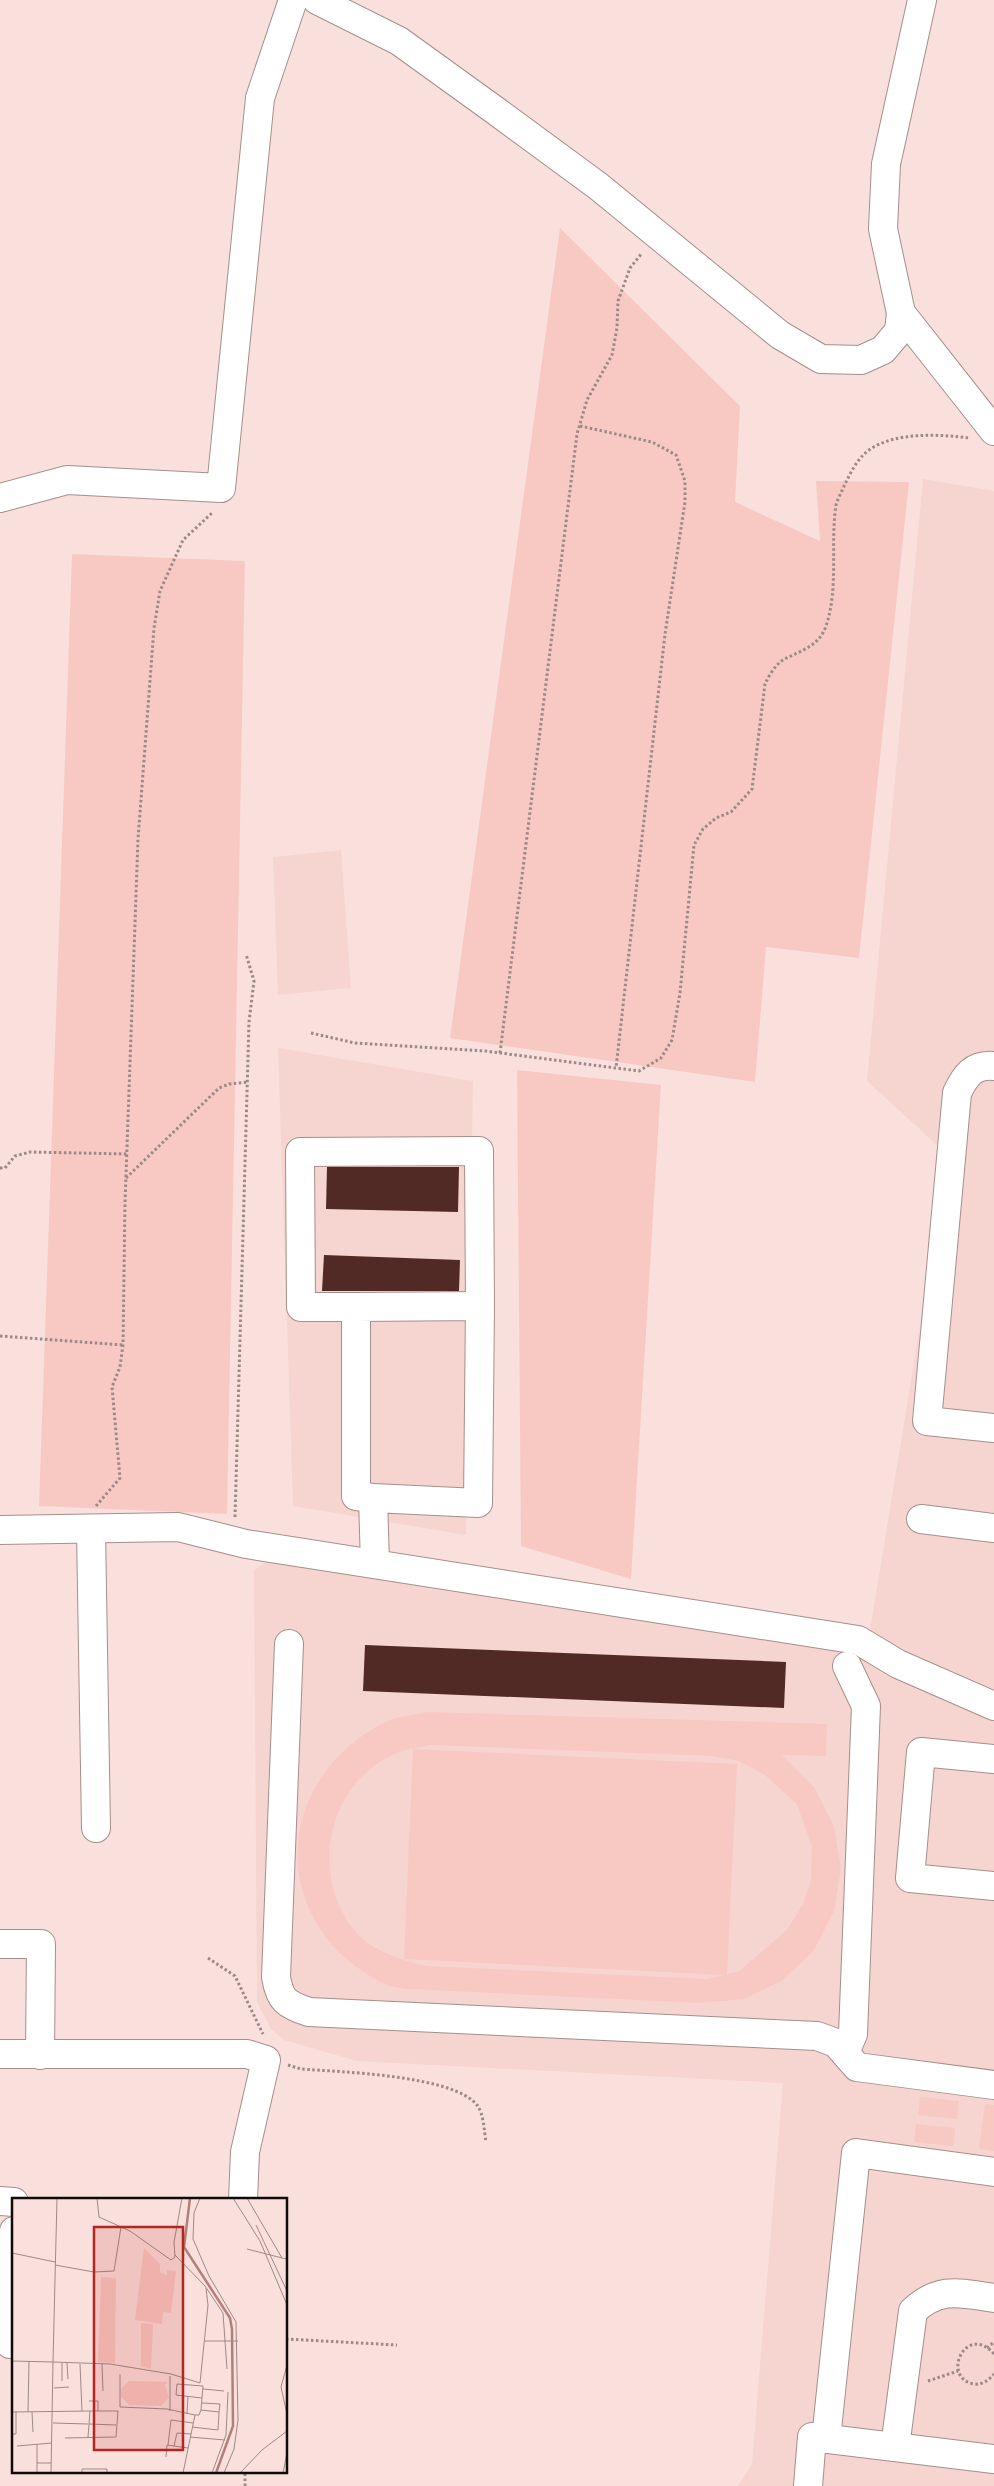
<svg xmlns="http://www.w3.org/2000/svg" width="994" height="2486" font-family="'PT Sans Narrow',sans-serif">
  <style>
    .built { fill: #f6d4d0 }
    .green { fill: #f8c9c3; fill-rule: evenodd }
    .building { fill: #512925 }
    .lines { fill: none; stroke-linecap: round; stroke-linejoin: round }
    .minor-casing { stroke: #a58f8b; stroke-width: 30 }
    .path { stroke: #9b8987; stroke-width: 3; stroke-dasharray: 2.5 2.5; stroke-linecap: butt }
    .minor { stroke: #fff; stroke-width: 28 }
    .inset-river { fill: none; stroke: #b0817b; stroke-width: 2.5 }
    .inset-road { fill: none; stroke: #9d8a88; stroke-width: 1 }
    .view { fill: #b52623; fill-opacity: 0.15; stroke: #b52623; stroke-width: 2.5 }
    .inset-edge { fill: none; stroke: #120a09; stroke-width: 2.5 }
  </style>
  <rect width="100%" height="100%" fill="#f9e0dd"/>
  <g class="built">
    <path d="M923,479L994,491V2486H738L752,2464L783,2083L357,2061L284,2040L271,2029L257,2002L254,1570L269,1560L866,1655L948,1155L867,1081Z"/>
    <path d="M341,850L351,988L278,995L273,857Z"/>
    <path d="M278,1048L473,1081L466,1535L293,1506Z"/>
  </g>
  <g class="green">
    <path d="M560,228L740,406L735,502L820,541L816,481L909,482L859,958L766,947L755,1082L450,1038Z"/>
    <path d="M72,554L245,561L227,1514L39,1506Z"/>
    <path d="M517,1070L661,1085L631,1579L521,1546Z"/>
    <path d="M428,1712L827,1724L826,1756L782,1755L814,1787L834,1826L841,1868L834,1911L814,1950L783,1980L744,1999L699,2003L431,1990C417,1989 397,1990 385,1984C266,1927 270,1779 387,1721C399,1716 416,1715 428,1712ZM430,1745L712,1756L739,1761L765,1775L797,1804L812,1847L811,1880L803,1904L787,1930L738,1972L727,1974L737,1764L413,1749ZM413,1748L404,1959L725,1975L706,1979L427,1966C403,1961 371,1951 354,1930C304,1868 333,1766 413,1748Z"/>
    <path d="M920,2097L959,2101L957,2119L918,2115Z"/>
    <path d="M985,2104L994,2105V2151L979,2149Z"/>
    <path d="M916,2124L955,2128L953,2146L914,2142Z"/>
  </g>
  <g class="building">
    <path d="M327,1167H459L458,1212L326,1209Z"/>
    <path d="M324,1255L460,1260L459,1291H322Z"/>
    <path d="M365,1645L786,1662L784,1708L363,1691Z"/>
  </g>
  <g class="lines">
    <g class="minor-casing">
      <g id="minor">
        <path d="M317,0L399,41L496,111L598,186L780,335L821,359L861,360L883,350L899,331L901,313L883,229L886,164L922,0"/>
        <path d="M901,313L994,431"/>
        <path d="M0,498L67,480L221,488L260,98L293,0"/>
        <path d="M994,1066C973,1064 965,1076 957,1093L927,1421L994,1428"/>
        <path d="M356,1307H301L300,1152L479,1151L480,1306"/>
        <path d="M373,1498L478,1503L480,1306L356,1307V1496L373,1498L375,1564"/>
        <path d="M921,1519L994,1528"/>
        <path d="M0,1530L178,1527L246,1544L858,1640L898,1664L994,1706"/>
        <path d="M91,1530L96,1828"/>
        <path d="M289,1644L276,1977C280,2001 286,2004 309,2012L817,2036L836,2043L857,2067L994,2085"/>
        <path d="M994,1759L921,1752L910,1878L994,1886"/>
        <path d="M0,1944H41L40,2055"/>
        <path d="M845,2053L853,2034L866,1706L847,1666"/>
        <path d="M0,2054H247L266,2060L245,2152L243,2200"/>
        <path d="M0,2201L14,2202"/>
        <path d="M10,2344L14,2231"/>
        <path d="M826,2439L856,2153L994,2172"/>
        <path d="M895,2447L913,2311C940,2286 960,2293 994,2298"/>
        <path d="M808,2486L812,2437L994,2459"/>
      </g>
    </g>
    <g class="path">
      <path d="M580,426L652,442L676,455L685,481V502L665,634L616,1068"/>
      <path d="M311,1033L355,1043L485,1051L639,1071L661,1058L672,1040L680,993L694,845L703,829L716,818L731,812L752,789L765,684C769,676 775,665 783,660C799,651 819,647 826,626C839,588 830,545 836,505C838,498 842,491 845,484C851,472 857,459 869,450C894,432 939,434 969,438"/>
      <path d="M500,1053L577,434L587,400L612,355L617,328L618,301L630,268L642,253"/>
      <path d="M0,1168H5L15,1156L30,1152L127,1154"/>
      <path d="M126,1178L219,1088L229,1084L248,1082"/>
      <path d="M0,1336L123,1345"/>
      <path d="M96,1506L120,1478L112,1387L120,1367L123,1345L125,1203L138,839L154,628L160,591L183,540L213,512"/>
      <path d="M235,1517L249,1022L254,981L246,954"/>
      <path d="M208,1958L235,1976L263,2034"/>
      <path d="M288,2065L301,2069C340,2072 453,2075 477,2105C484,2114 484,2131 486,2142"/>
      <path d="M286,2339L397,2345"/>
      <path d="M987,2348L994,2342"/>
      <path d="M994,2354C966,2322 940,2378 974,2384C982,2385 989,2380 994,2374"/>
      <path d="M928,2381L958,2371"/>
      <path d="M245,2486V2472"/>
    </g>
    <use href="#minor" class="minor"/>
  </g>
  <g transform="translate(12 2198)">
    <rect width="275" height="275" fill="#f9e0dd"/>
    <path d="M132,50L148,66V74L155,78V72L164,73L159,115L151,114L150,126L123,122ZM89,79L104,80L103,165L86,164ZM129,125L141,126L139,171L129,168ZM117,183L156,184L153,187L157,200L149,208L117,207L109,199V191Z" fill="#f8c9c3"/>
    <path class="inset-river" d="M178,0L172,49L218,120L220,131L221,228L204,275"/>
    <path class="inset-road" d="M45,0L41,164L98,166L159,176L188,185L196,107L194,90M85,0L87,19L118,33L159,62L163,59L162,44L170,0M188,0L182,15L181,41L197,78L224,124L226,222L222,251L212,275M221,0L248,43L275,107M235,0L270,60L275,61M244,27L275,93M235,51L270,60M0,55L43,64M163,57L193,88L211,115L215,171M43,67L82,74L102,73L109,29M193,143H226M0,163L41,164L39,275M50,165V183M55,165L56,181M68,166L70,213M90,166L91,193M275,167L269,189L275,216M108,176V209L155,211L183,217M42,190L57,189M191,191L212,193M77,203H86V213M190,205L208,206L207,214M158,213V178M0,214L78,213L76,239M16,214L17,163M20,214L21,234M175,216L176,198M41,225L76,226M77,226L104,227M180,229L206,232L207,214L189,212M0,236H4V213M178,239L213,242M53,240L104,239L106,213H78M25,246V265M156,247L159,222L181,225M5,248L40,245M162,248L165,235L179,236M154,259L155,247L176,250M25,275V265H39M70,275V271H95V275M171,275L183,217H187L189,212L191,188L165,186L164,197L190,200M200,275L214,237L216,194M228,275L250,252L275,233M271,275L275,255"/>
    <path class="view" d="M82,29H171V252H82Z"/>
    <rect width="275" height="275" class="inset-edge"/>
  </g>
</svg>
